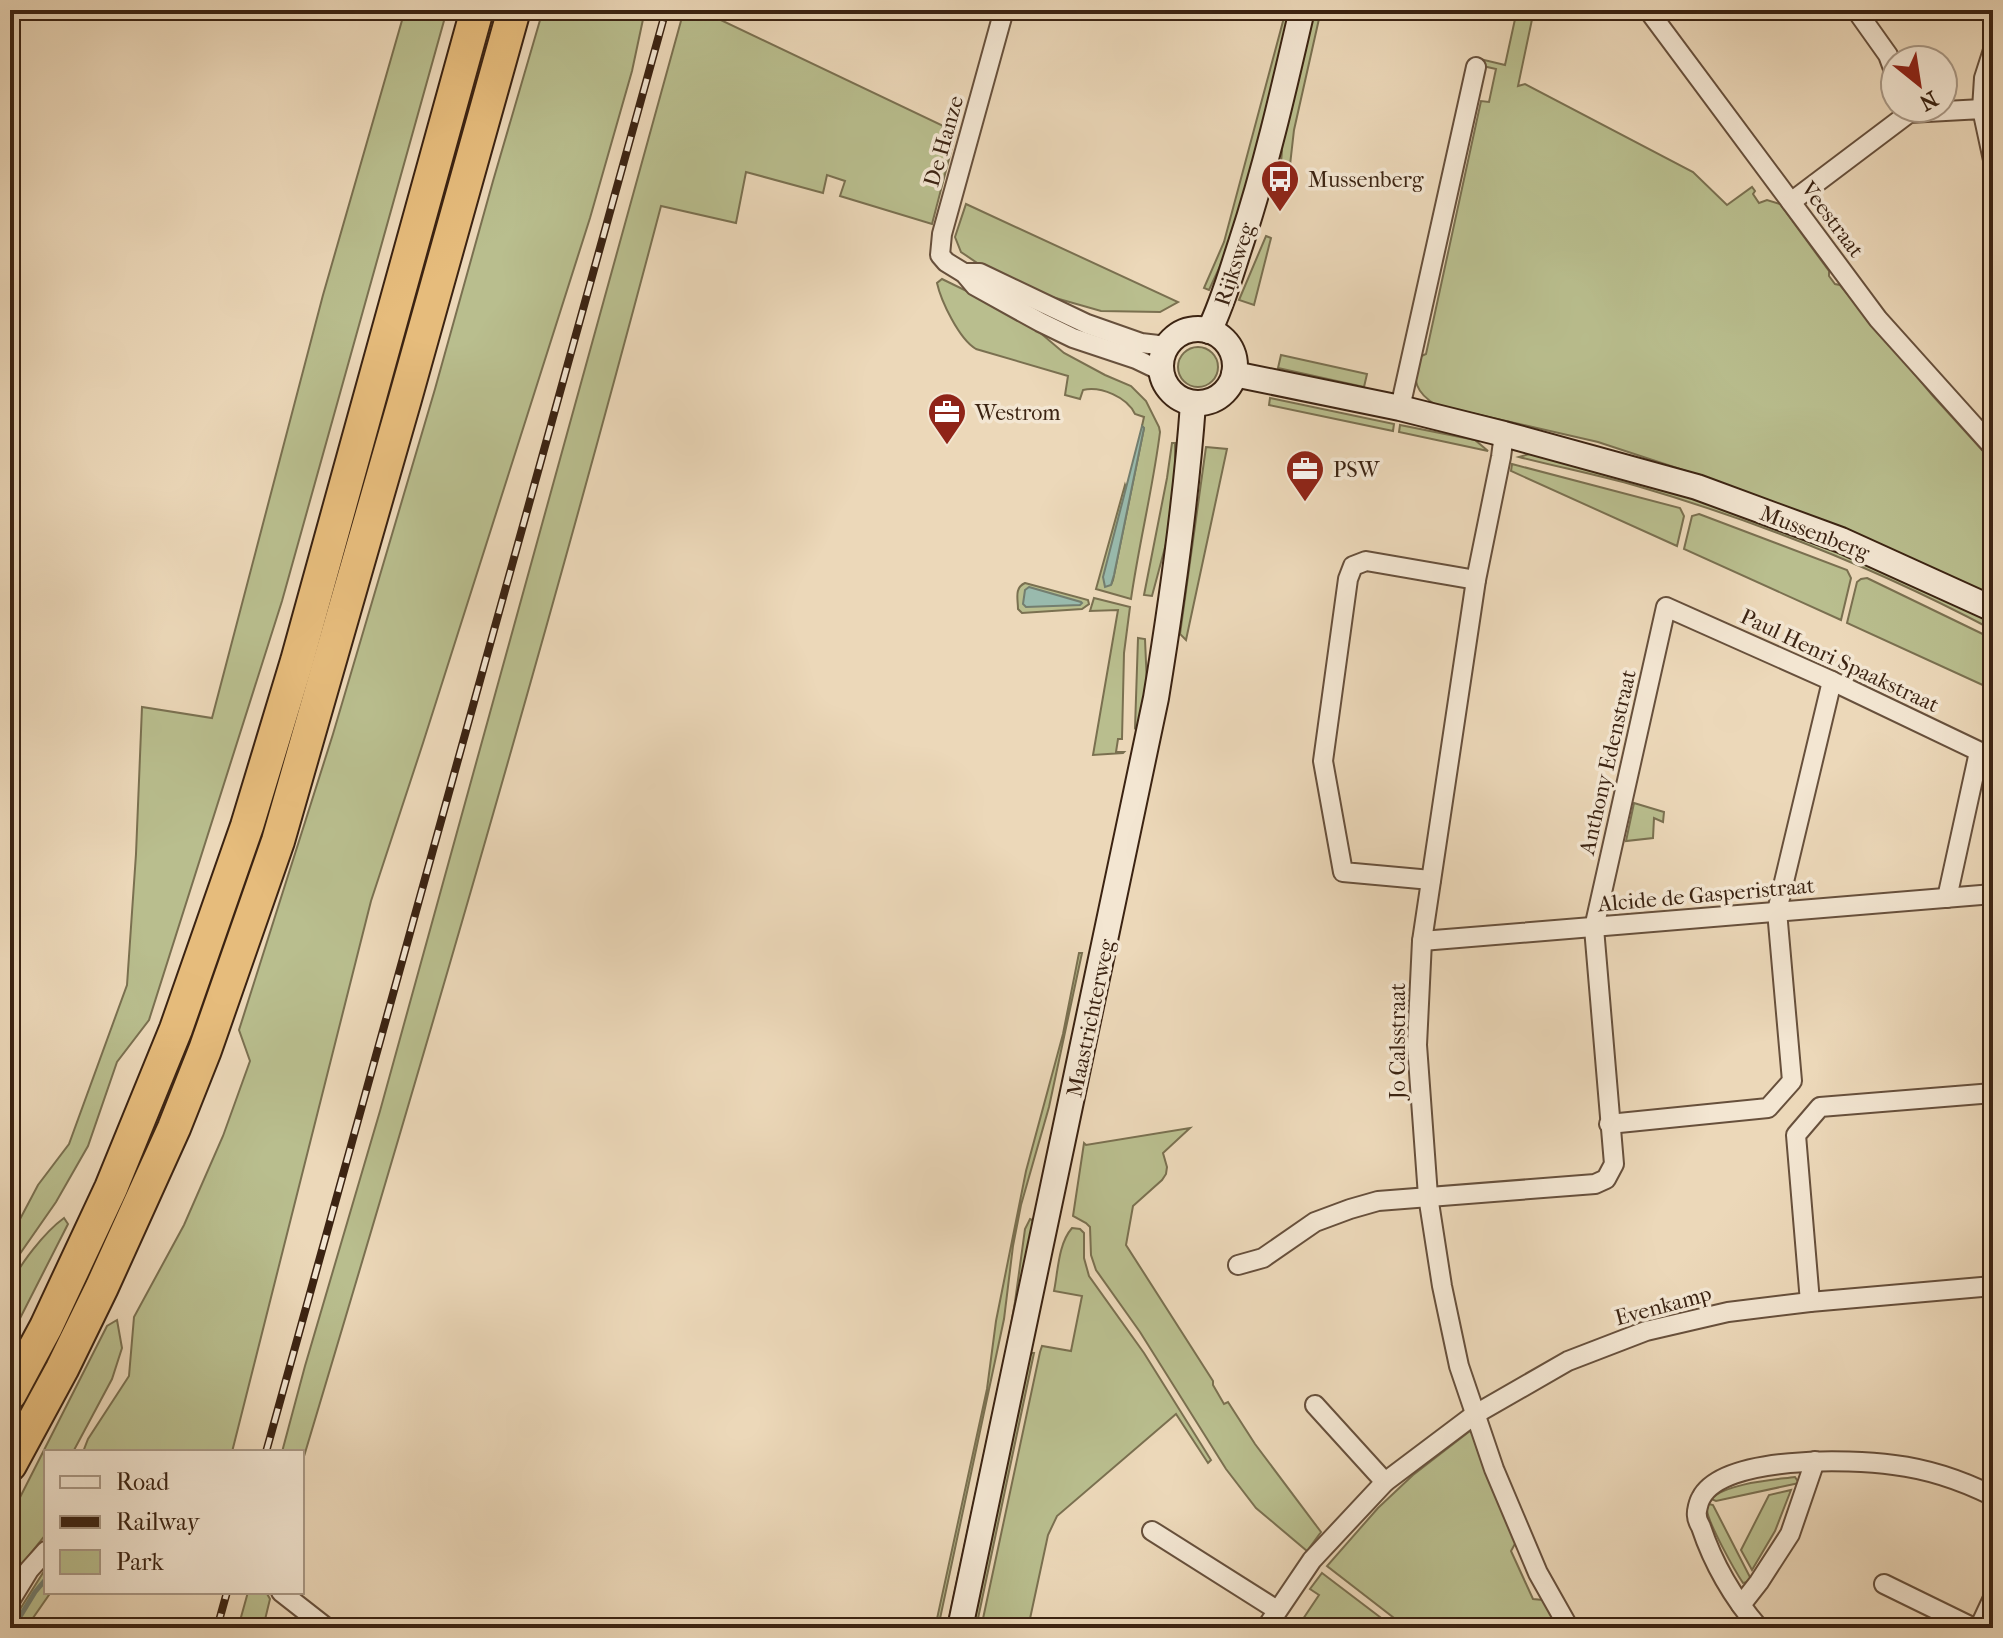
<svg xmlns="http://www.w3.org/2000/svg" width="2003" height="1638" font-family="'IM FELL French Canon',serif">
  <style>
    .green { fill: #b9be8e; stroke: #7a7050; stroke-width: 2 }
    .water { fill: #99baad; stroke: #737e6f; stroke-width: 2 }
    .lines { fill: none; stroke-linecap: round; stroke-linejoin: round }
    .stream { stroke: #737e6f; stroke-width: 5 }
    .street-casing { stroke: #67503c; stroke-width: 22 }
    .secondary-casing { stroke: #3b2312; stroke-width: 28 }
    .highway-casing { stroke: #3b2312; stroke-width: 36 }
    .street { stroke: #f3e6d2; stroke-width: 18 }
    .secondary { stroke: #f3e6d2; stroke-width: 24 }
    .highway { stroke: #e6bc7c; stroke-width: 32 }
    .rail-casing { stroke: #3b2312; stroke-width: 8 }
    .rail { stroke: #f3e6d2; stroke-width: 5; stroke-dasharray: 15; stroke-linecap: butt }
    .labels { text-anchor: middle; stroke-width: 7; stroke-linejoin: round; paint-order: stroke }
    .street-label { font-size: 22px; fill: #3b2312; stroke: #f3e6d2 }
    .poi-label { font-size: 22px; fill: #3b2312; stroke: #f3e6d2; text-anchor: start }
  </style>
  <rect width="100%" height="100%" fill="#ecd8b9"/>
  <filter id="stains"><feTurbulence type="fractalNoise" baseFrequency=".0025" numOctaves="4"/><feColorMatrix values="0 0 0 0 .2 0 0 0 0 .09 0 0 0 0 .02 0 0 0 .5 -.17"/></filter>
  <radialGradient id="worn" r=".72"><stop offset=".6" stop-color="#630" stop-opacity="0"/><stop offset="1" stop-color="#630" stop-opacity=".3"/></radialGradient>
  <g class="green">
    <path d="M405,10H447L282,601L149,1020L117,1062L88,1146L56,1202L10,1268V1238L38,1185L69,1144L127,985L136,854L142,707L212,718L323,295Z"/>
    <path d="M543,10H645L632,71L590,218L423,743L371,901L232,1452H83L88,1439L129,1376L134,1317L184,1225L223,1136L250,1061L239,1030L333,734L435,389L493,181Z"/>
    <path d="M684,10H709L708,14L956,132L932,224L840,196L845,181L827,175L823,193L746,172L736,223L661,206C550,627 427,1046 302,1463V1452H282L305,1366L380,1111Z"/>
    <path d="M1286,10H1294L1264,132L1228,249L1209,290L1204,288L1224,242Z"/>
    <path d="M1314,10H1321L1294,130L1286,200L1278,197L1282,151L1281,149Z"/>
    <path d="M1517,10H1534L1518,86L1525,84L1693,172L1727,205L1752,187L1755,191L1753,194L1759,203L1767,200L1780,204L1829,271V276L1835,284L1840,285L1933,396L1993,462V598L1692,473L1598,442L1436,405C1415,392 1413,381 1417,358L1426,354L1481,101L1489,102L1496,69L1483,66L1480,61V59L1505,65Z"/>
    <path d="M966,204L1178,302L1160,312L1101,311L1038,293L992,273L961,252L955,237Z"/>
    <path d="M1266,236L1271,238L1254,305L1239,300Z"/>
    <path d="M942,279L1036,325L1038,331L1064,353L1105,375L1131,386L1146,401L1159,427L1160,432C1153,488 1139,543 1131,599L1096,589L1125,485L1126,488L1111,585L1113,580L1144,428L1142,426L1144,417L1135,414C1127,397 1101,386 1083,390L1080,399L1065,395L1068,376L976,349C959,339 941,301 937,283Z"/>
    <circle cx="1198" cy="367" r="20"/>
    <path d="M1281,355L1367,374L1364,387L1278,368Z"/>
    <path d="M1270,398L1394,424L1393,431L1269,405Z"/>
    <path d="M1400,425L1475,440L1488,451L1399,432Z"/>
    <path d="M1172,443H1175V484L1171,525L1152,596L1144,595L1167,478Z"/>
    <path d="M1206,447L1227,449L1186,640L1180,634Z"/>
    <path d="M1533,453L1623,474L1808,536L1993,620V630C1880,570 1760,522 1637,486C1598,475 1558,467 1519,457Z"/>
    <path d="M1512,464L1680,508L1684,516L1677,546L1511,471Z"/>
    <path d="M1699,514L1847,570L1851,578L1841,620L1684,549L1692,516Z"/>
    <path d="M1867,578L1993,639V657L1987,687L1847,623L1857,582L1861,579Z"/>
    <path d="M1025,583L1088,600L1089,604L1082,609L1022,613L1018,609C1018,599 1014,588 1025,583Z"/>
    <path d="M1094,598L1130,607L1124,653L1122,739H1118L1116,752H1124L1123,753L1093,755L1118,610L1090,611Z"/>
    <path d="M1138,638L1145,639L1147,686L1139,726L1135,728Z"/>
    <path d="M1634,803L1664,812L1663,822L1654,818L1653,838L1626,841Z"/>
    <path d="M1079,953H1082L1049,1107L1021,1205L1013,1246L1004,1319L938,1628H935L987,1389L996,1321L1026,1171L1063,1034Z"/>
    <path d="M1190,1128L1163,1153L1167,1167L1166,1174L1162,1180L1133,1206L1126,1245L1213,1381V1385L1224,1404L1228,1402L1255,1444L1321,1532L1307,1551L1256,1508L1226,1469L1140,1332L1096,1270L1091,1255L1090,1227L1086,1223L1073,1216L1084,1143L1086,1145Z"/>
    <path d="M64,1218L68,1224L10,1338C10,1324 7,1300 10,1288C17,1266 46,1231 64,1218Z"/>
    <path d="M1030,1219L1032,1220L1033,1222L1010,1343L950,1628H947L1009,1336L1015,1302L1025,1229Z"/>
    <path d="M1072,1228L1080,1229L1084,1233V1258L1089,1276L1144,1353L1211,1460L1208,1463L1176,1414L1057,1516L1048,1535L1028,1628H981L1040,1352L1042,1346L1071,1351L1082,1296L1054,1291C1058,1272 1058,1244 1072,1228Z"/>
    <path d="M117,1320L122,1348L112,1379L73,1452H46V1534L10,1579V1517L107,1326Z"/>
    <path d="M1032,1353H1034L976,1628H971L1029,1357Z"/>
    <path d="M1470,1431L1476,1438L1516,1542L1511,1551L1533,1599L1543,1600L1545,1602L1558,1628H1407L1327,1566L1378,1508L1413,1475Z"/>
    <path d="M1795,1477L1799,1483L1716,1501L1711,1499C1727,1483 1773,1480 1795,1477Z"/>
    <path d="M1791,1490L1775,1531L1752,1570L1741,1550L1769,1495Z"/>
    <path d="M1709,1504L1713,1505L1752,1581L1743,1583C1735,1571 1708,1523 1707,1510C1707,1508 1708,1506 1709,1504Z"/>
    <path d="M46,1568V1592H51L26,1628H10V1625Z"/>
    <path d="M1322,1573L1393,1627L1394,1628H1297L1319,1595L1310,1589Z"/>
    <path d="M248,1592H266L270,1599L263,1628H238Z"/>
  </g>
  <g class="water">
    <path d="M1142,426L1144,428L1114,575L1111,585L1105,587L1103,577Z"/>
    <path d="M1029,587L1081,602L1082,603L1080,605L1026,607L1023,604L1025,590Z"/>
  </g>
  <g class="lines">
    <path class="stream" d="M13,1628L35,1592L46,1579"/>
    <g class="street-casing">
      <g id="street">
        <path d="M1004,10L942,234L940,255L946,262L964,273L975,286L1040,322L1073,338L1136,359L1161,371"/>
        <path d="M1648,10L1878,319L1993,447"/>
        <path d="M1856,10L1888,55L1895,74"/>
        <path d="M1982,109L1984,78L1993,50"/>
        <path d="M1791,202L1909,113L1982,109L1993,160"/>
        <path d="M964,273H980L1087,324L1141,343L1167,346"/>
        <path d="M1400,408L1476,67"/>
        <path d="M1504,434L1501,457L1476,580L1422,941L1417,1045L1428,1196L1442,1286L1459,1366L1494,1469L1538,1573L1569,1628"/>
        <path d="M1431,880L1343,872L1323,761L1348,579L1353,566L1366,561L1476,580"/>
        <path d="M1947,898L1979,752"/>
        <path d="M1422,941L1993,894"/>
        <path d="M1609,1124L1768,1108L1792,1081L1777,911L1832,681"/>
        <path d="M1238,1265L1263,1258L1315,1222L1350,1209L1378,1201L1595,1184L1606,1179L1614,1164L1594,928L1666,607L1832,681L1993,758"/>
        <path d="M1810,1302L1796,1135L1820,1107L1993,1093"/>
        <path d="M1315,1405L1385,1482"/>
        <path d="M1152,1531L1277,1610"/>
        <path d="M1884,1584L1974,1628"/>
        <path d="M281,1592L327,1628"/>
        <path d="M10,1601L29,1570L46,1551"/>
        <path d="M1741,1605L1759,1582L1790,1534L1815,1461"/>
        <path d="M1266,1628L1312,1560L1385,1482L1474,1415L1568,1361L1646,1331L1728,1312L1810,1302L1993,1286"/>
        <path d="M1759,1628C1734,1599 1713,1563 1701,1527C1699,1523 1697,1520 1697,1516C1696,1512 1699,1501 1701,1498C1723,1455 1851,1459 1894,1465C1927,1469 1963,1481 1993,1496"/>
        <path d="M1979,1628L1993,1598"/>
      </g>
    </g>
    <g class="secondary-casing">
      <g id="secondary">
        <circle cx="1198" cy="366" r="37"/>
        <path d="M1209,331C1223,303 1231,273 1241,243C1266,167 1284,88 1302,10"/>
        <path d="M1234,374L1400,408L1504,434L1697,487L1841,540L1993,609"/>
        <path d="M960,1628L1156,698C1172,600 1186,502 1193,404"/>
      </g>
    </g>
    <g class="highway-casing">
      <g id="highway">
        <path d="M10,1394L46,1327L111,1188L176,1029L247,826L297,661L477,10"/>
        <path d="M10,1465L62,1369L102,1287L174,1128L205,1050L278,841L405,399L514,10"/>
      </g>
    </g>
    <use href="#street" class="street"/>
    <use href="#secondary" class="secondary"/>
    <use href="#highway" class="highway"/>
    <g class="rail-casing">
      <g id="rail">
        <path d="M266,1452L666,10"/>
        <path d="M217,1628L227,1592"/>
      </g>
    </g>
    <use href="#rail" class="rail"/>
  </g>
  <defs>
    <g id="bus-pin" transform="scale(2)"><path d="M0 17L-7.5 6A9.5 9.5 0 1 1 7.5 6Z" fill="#8f2418" stroke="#f3e6d2"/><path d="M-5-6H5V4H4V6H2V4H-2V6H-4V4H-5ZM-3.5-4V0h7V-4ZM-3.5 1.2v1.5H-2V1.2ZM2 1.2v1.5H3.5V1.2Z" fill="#fff"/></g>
    <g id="office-pin" transform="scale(2)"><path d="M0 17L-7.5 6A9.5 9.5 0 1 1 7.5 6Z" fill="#8f2418" stroke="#f3e6d2"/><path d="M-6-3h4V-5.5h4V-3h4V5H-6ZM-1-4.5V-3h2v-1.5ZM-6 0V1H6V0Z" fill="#fff"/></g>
  </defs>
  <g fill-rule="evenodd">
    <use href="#bus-pin" x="1280" y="179"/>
    <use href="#office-pin" x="947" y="412"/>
    <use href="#office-pin" x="1305" y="469"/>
  </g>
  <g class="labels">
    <g class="street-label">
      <text transform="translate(943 141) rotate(-74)" y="8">De Hanze</text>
      <text transform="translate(1833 219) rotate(53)" y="8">Veestraat</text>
      <text transform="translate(1234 264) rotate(-72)" y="8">Rijksweg</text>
      <text transform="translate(1815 532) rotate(21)" y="8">Mussenberg</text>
      <text transform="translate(1840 660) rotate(25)" y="8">Paul Henri Spaakstraat</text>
      <text transform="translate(1607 762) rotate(-77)" y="8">Anthony Edenstraat</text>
      <text transform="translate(1706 894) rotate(-5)" y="8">Alcide de Gasperistraat</text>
      <text transform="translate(1090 1018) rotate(-78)" y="8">Maastrichterweg</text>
      <text transform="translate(1397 1041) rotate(-90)" y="8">Jo Calsstraat</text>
      <text transform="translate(1663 1305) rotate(-15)" y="8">Evenkamp</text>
    </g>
    <g class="poi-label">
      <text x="1308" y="187">Mussenberg</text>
      <text x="975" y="420">Westrom</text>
      <text x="1333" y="477">PSW</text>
    </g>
  </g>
  <rect width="2003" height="1638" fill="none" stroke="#ecd8b9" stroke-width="40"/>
  <rect x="12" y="12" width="1979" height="1614" fill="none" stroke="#3b2312" stroke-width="4"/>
  <rect x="20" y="20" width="1963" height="1598" fill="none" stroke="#3b2312" stroke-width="2"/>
  <rect x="44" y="1450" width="260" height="144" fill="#f3e6d2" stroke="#a99885" stroke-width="2"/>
  <rect x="60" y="1476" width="40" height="12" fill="#f3e6d2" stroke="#a99885" stroke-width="2"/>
  <text x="116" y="1490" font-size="24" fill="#3b2312">Road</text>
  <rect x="60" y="1516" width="40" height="12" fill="#3b2312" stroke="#a99885" stroke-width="2"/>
  <text x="116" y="1530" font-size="24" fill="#3b2312">Railway</text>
  <rect x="60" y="1550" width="40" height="24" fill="#b9be8e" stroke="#a99885" stroke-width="2"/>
  <text x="116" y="1570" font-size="24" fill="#3b2312">Park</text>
  <g transform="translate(1919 84) rotate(150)"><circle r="38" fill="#f3e6d2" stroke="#a99885" stroke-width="2"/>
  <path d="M0-6L14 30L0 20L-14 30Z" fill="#8f2418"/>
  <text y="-12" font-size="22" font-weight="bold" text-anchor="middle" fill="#3b2312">N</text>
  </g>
  <rect width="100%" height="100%" filter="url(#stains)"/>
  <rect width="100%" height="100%" fill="url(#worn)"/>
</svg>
